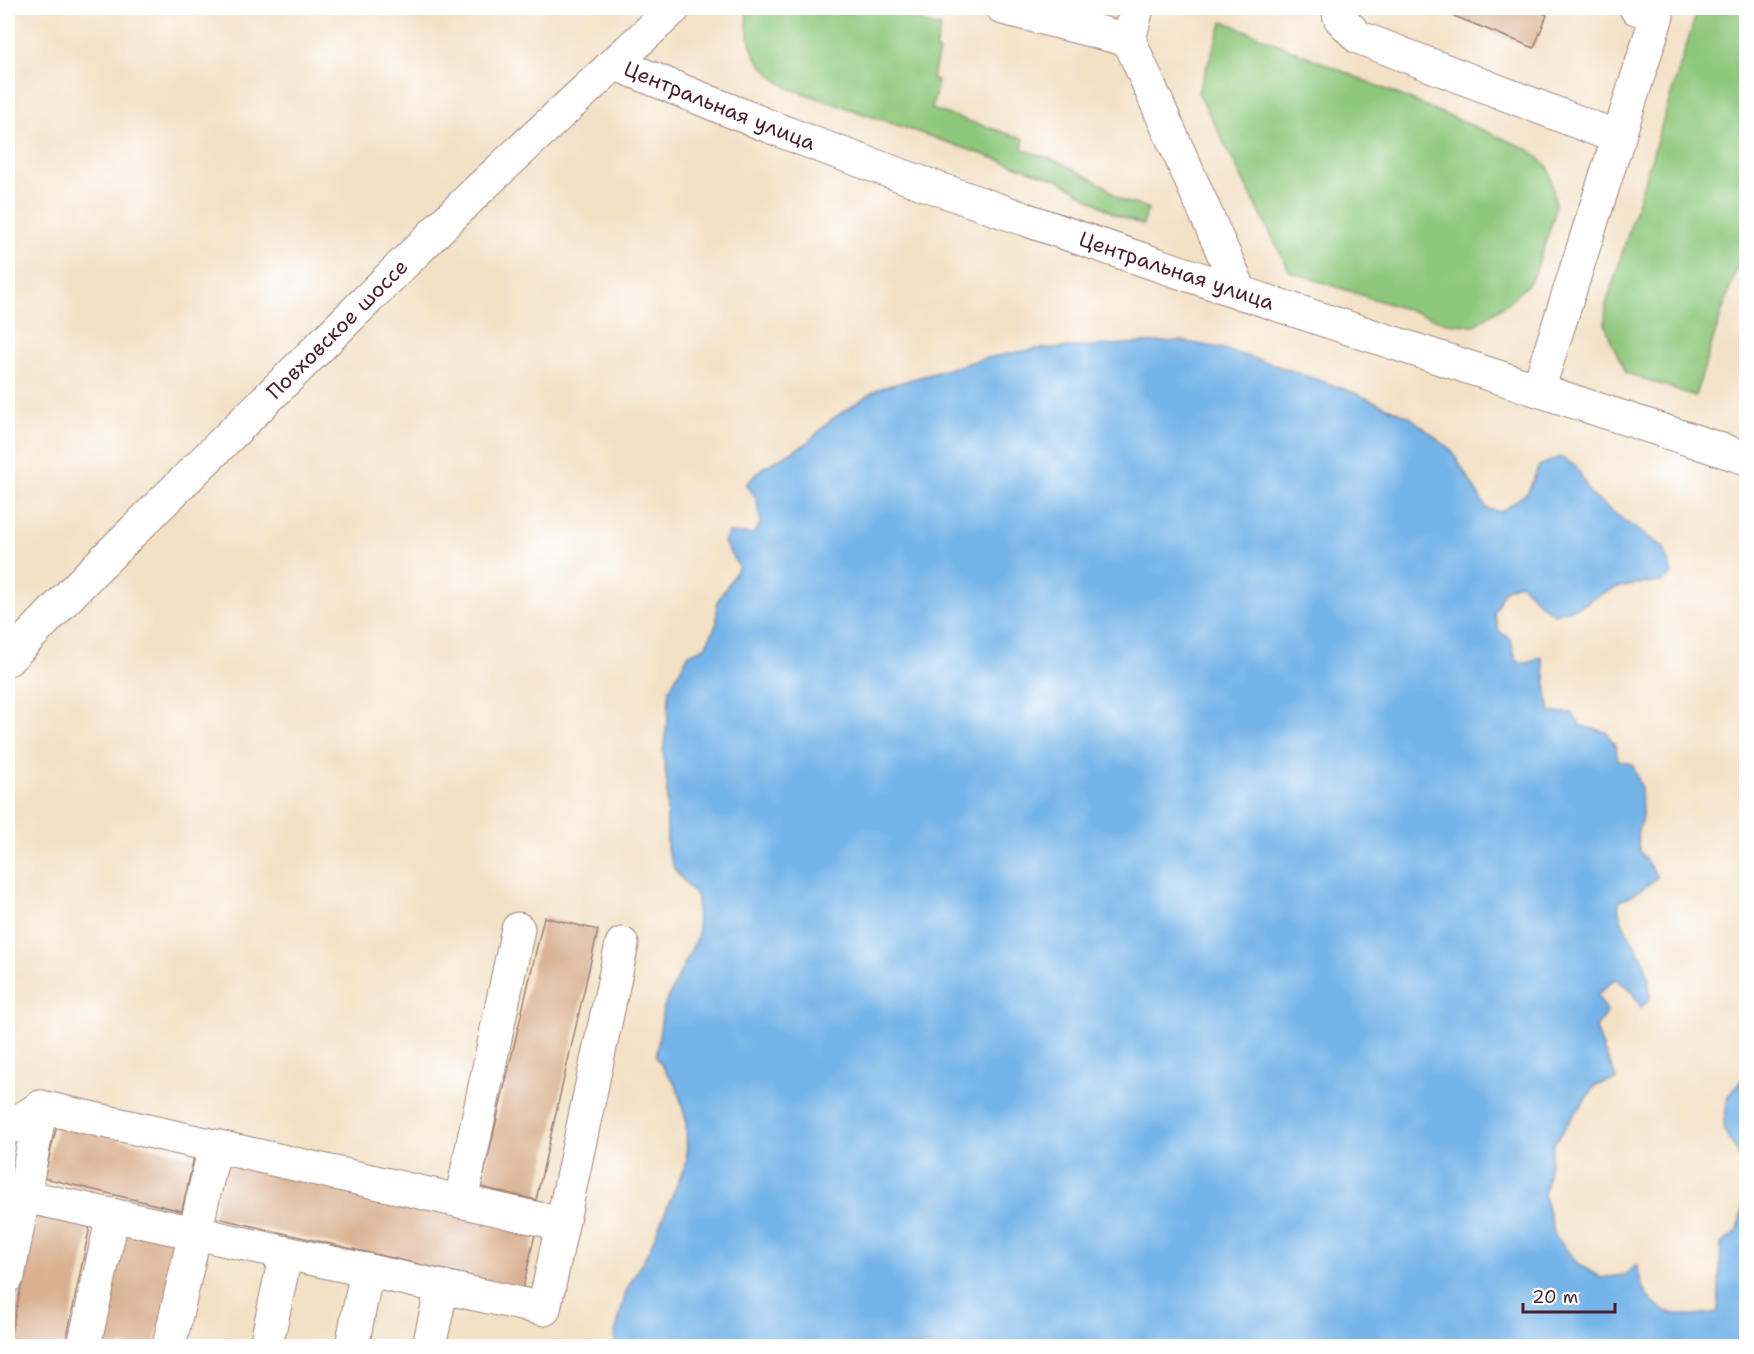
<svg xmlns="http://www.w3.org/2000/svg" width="1754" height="1354" font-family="'Shantell Sans',sans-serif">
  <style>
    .green { fill: #8dc77c; stroke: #6c7354; stroke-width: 1.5 }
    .water { fill: #74b4e8; stroke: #5f6a8a; stroke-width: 1.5 }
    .building { fill: #d9b191 }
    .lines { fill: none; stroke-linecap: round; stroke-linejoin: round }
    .minor-casing { stroke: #9e8078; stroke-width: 35 }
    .major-casing { stroke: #9e8078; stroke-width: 35 }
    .minor { stroke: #fff; stroke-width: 33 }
    .major { stroke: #fff; stroke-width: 33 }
    .labels { text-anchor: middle; stroke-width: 4.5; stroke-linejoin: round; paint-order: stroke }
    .street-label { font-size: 21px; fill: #4a1f2b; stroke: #fff }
  </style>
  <rect width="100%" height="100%" fill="#fff"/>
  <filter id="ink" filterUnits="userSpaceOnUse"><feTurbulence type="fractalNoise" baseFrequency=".0167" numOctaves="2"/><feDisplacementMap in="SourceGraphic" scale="12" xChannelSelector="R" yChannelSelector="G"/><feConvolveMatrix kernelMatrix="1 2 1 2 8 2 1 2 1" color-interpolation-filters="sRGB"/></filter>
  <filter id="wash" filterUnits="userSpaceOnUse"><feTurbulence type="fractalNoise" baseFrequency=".008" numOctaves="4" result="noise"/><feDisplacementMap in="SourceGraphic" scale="24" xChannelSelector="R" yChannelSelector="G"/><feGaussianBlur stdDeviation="1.35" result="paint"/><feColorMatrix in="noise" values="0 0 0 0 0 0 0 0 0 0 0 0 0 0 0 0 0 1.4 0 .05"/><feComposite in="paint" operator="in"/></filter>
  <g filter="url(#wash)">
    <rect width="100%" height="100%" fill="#f3e1c6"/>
    <g class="green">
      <path d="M746,8H911L909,18L941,27L935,50L939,52L932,78L938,81L932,109L1024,139L1022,149L1059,162L1104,185L1120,200L1148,208L1143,225L1116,215L1061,181L788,88C754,65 747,48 746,8Z"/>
      <path d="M1698,8H1746V248L1743,247L1695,396L1626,373L1611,341L1605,324L1606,305Z"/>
      <path d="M1223,21L1530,150L1549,168L1555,201L1554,216L1535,273L1529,283L1509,302L1475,325L1451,324L1290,272L1198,92Z"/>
    </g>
    <g class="water">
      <path d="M1181,341L1220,348L1266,362L1350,391L1410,417L1451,450L1487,509L1501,512L1528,492L1539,466L1560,457L1576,466L1591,495L1630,525L1664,548L1672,574L1662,582L1635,584L1615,588L1597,596L1581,606L1554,614L1539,603L1520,583L1504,590L1494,614L1499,631L1511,640L1516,661L1529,663L1541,656C1547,675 1545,694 1551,713H1572L1581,726L1606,732L1615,745L1618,760L1633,765L1641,787L1642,817L1637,834L1639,850L1657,877L1644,888L1619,902C1616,922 1636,943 1644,962C1649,974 1650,986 1650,999L1641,1007L1630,989L1615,979L1597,995L1607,1011L1596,1028L1604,1051L1617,1079L1595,1086L1553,1144L1544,1196L1555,1236L1578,1264L1601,1278L1624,1275L1637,1265C1639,1272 1640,1281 1643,1288C1658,1320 1689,1317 1718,1312L1721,1244L1736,1233L1746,1199V1346H617L614,1337L627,1289L650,1248L687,1161L686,1120L677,1087L656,1057L663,1009L698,935L697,897L675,870L667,849V784L663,750L668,719L669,690L689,654L705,647L717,623V602L739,567L724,543L728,533L753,534L761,523L756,498L746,484L764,467L806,444L832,419L878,389L986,358L1037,349Z"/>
      <path d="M1746,1075V1177L1737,1151L1723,1129L1728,1096Z"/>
    </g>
    <g id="blocks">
      <g class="building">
        <path d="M1434,8H1528L1547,15L1534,48Z"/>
        <path d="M544,917L598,930L536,1200L481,1187Z"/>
        <path d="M57,1125L194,1157L182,1211L44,1178Z"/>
        <path d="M225,1163L535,1234L523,1288L213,1217Z"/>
        <path d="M37,1215L90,1226L65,1346H8Z"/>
        <path d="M126,1228L178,1240L155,1346H100Z"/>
      </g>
    </g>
  </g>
  <g filter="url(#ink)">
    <use href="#blocks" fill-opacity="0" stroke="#9e8078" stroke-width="1.5"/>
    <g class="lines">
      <g class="minor-casing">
        <g id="minor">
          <path d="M1003,8L1129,40"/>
          <path d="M1137,8L1129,40L1241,293"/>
          <path d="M1338,8L1340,18L1358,37L1619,138"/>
          <path id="s1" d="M614,63C680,90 744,117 810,142C1119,257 1434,355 1746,458"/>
          <path d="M1538,390L1657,16L1636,8"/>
          <path d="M8,1128L41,1107L562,1224"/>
          <path d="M8,1190L24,1196L544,1309L622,944"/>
          <path d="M461,1201L518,929"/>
          <path d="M8,1276L41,1107"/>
          <path d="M84,1346L113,1215"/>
          <path d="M169,1346L215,1146"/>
          <path d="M266,1346L286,1253"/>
          <path d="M352,1346L367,1270"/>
          <path d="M429,1346L442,1287"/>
        </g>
      </g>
      <g class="major-casing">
        <g id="major">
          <path id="s2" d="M8,659L88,576L477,191L674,8"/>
        </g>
      </g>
      <use href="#minor" class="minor"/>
      <use href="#major" class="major"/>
    </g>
  </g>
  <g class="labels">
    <g class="street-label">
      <text dy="7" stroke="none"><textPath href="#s1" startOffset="114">Центральная улица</textPath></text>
      <text dy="7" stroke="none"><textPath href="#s1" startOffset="600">Центральная улица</textPath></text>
      <text dy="7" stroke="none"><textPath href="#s2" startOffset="466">Повховское шоссе</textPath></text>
    </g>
  </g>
  <rect width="1754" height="1354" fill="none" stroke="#fff" stroke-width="30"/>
  <path d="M1523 1303v9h92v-9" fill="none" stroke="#4a1f2b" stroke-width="3"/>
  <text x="1532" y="1303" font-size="18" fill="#4a1f2b" stroke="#ffffff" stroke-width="4.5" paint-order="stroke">20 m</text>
</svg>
